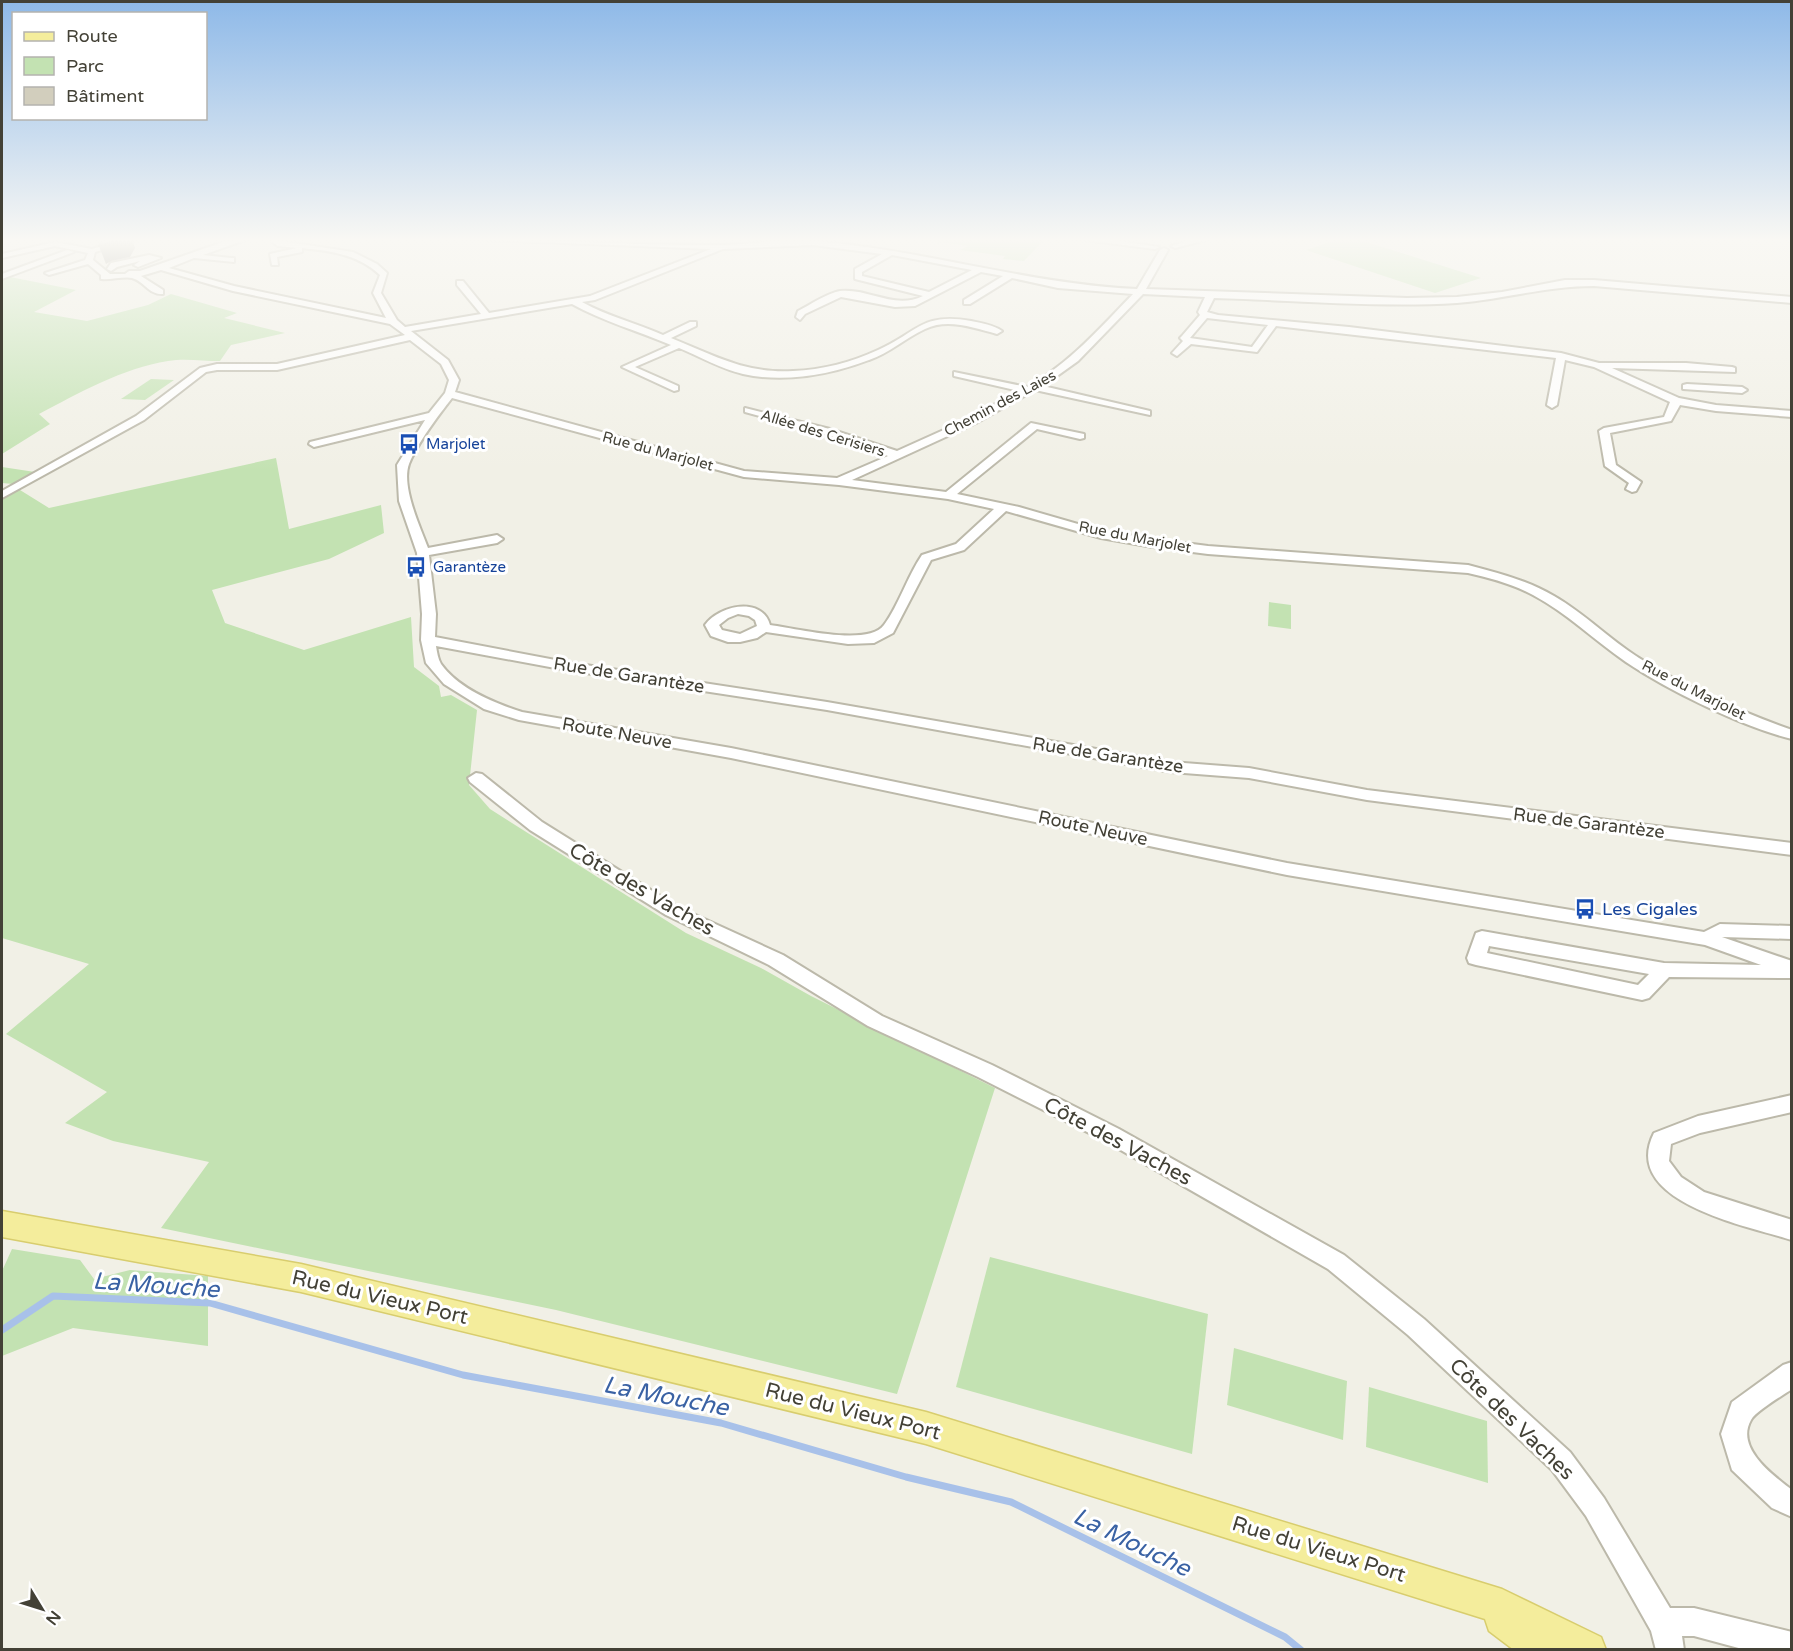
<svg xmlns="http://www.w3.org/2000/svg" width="1793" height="1651" font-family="'Varela Round',sans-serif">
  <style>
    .green { fill: #c3e2b2 }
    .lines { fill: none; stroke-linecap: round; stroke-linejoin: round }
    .stream { stroke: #a8c1e9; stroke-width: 7 }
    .minor-casing { stroke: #bcb9aa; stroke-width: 4 }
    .major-casing { stroke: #d8cd6e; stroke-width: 3 }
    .minor { fill: #fff; fill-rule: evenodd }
    .major { fill: #f4ed9c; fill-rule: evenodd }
    .shaded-wall { fill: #939084 }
    .building { fill: #d2cebd; stroke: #939084; stroke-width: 1.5 }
    .labels { text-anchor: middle; stroke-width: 6; stroke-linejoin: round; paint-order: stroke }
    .far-street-label { font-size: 15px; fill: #434136; stroke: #fff }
    .far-transit-label { font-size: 15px; fill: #164399; stroke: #fff; text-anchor: start }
    .street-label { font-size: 18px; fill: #434136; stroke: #fff }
    .transit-label { font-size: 18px; fill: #164399; stroke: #fff; text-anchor: start }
    .near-street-label { font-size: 21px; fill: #434136; stroke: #fff }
    .near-water-label { font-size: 24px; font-style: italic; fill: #3a62a4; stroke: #fff }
  </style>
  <rect width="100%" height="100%" fill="#f1f0e6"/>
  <g class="green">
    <path d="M909,239H1045L1024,261L1003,259L1005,256L960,250L968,246L941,242L937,245V242Z"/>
    <path d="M1339,239H1357L1481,278L1435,293L1306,250Z"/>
    <path d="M10,277L76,290L34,312L87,321L148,305L171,294L237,313L224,318L285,333L231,345L220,361C203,361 184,358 168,361C123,368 79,393 39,414L50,424L2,454V280Z"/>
    <path d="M151,379L174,380L145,400L121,399Z"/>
    <path d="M276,458L289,529L381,505L384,533L329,559L212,590L225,623L304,650L411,617L414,667L439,686L441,697L451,695L477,710L469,785L490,809L686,933L761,968L811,996L995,1088L897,1394L556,1310L161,1228L209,1162L113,1141L65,1123L107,1092L6,1034L89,964L2,938V497L15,489L20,490L49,508Z"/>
    <path d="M2,467L35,472L13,484L2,483Z"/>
    <path d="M1269,602L1291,605V629L1268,626Z"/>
    <path d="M12,1249L80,1260L94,1279L130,1270L208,1276V1346L73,1328L2,1356V1271Z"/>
    <path d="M990,1257L1208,1314L1192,1454L956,1387Z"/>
    <path d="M1234,1348L1347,1381L1343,1440L1227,1405Z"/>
    <path d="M1369,1387L1487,1421L1488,1483L1366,1447Z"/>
  </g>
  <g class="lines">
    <path class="stream" d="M2,1330L53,1296L210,1303L463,1375L721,1423L906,1477L1011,1502L1285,1637L1301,1650"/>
    <g class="minor-casing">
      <g id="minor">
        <path d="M125,239H139L95,252L93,260L110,274H125L129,271H140L223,242L248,239L203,255L231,258H234V262L194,258L169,268L234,286L386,318L373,293L380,275C358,254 330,251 302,248V252L277,257L278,265H272L270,254L297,248L278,246L268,239L353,252L377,264L387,273L381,293L397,320L405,327L481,314L457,285V281H463L489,313L590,296L711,249L466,239C552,239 639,246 725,245C754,244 786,238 815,241C924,250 1029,284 1137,289L1160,250L1164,248L1168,250L1146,289L1407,298L1457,297L1502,292L1565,280H1594L1792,297V303L1594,286C1548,286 1504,299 1457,303C1379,308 1293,300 1214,298L1207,312L1218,315L1349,327L1561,353L1599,363H1686L1732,367L1735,368V372L1612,368L1679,398L1716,405L1792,411V417L1716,411L1680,405L1671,421L1610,433L1616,465L1641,482L1636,491L1632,492L1626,489L1629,483L1605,466L1599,431L1604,428L1664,417L1670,402L1594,367L1565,360L1557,405L1552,408L1547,405L1556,358L1276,326L1257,352L1191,344L1177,356L1172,353L1183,341L1180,338L1182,336L1200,315L1198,312L1205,297L1143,294L1078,361L1043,386L1150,411V415L1035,390L976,423L852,480L946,492L1031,423L1084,434V438L1080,439L1037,429L957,494L1019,507L1102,531L1153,539L1208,546L1468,565C1498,573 1527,580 1554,596C1584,613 1609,639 1639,658C1686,688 1739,711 1792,730V739C1742,727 1668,690 1626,662C1594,640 1567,613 1533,595C1513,584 1490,578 1468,573L1208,554L1153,547L1101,538L1006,511L964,550L931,560L893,633L874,643L848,644L766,632L757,638L740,642H728L711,636L705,625C719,605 762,596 770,625C795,628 868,647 884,625C899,605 907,577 922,555L956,544L994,509L948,499L839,485L744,477L452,398C438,416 418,442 409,464C401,486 420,527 428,548L497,535L503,539L497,543L429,555L436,614L435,637L566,662L827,702L1171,762L1249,768L1367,790L1792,843V855L1367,800L1249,778L1171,772L827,710L566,670L436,646C437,652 438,659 441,664C459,689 494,703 522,712L731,748L1287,863L1704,932L1720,924L1792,926V939L1722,937L1792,961V978L1669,977L1649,998L1642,1000L1476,965L1469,963L1467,958L1476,933L1482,931L1664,963L1761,965L1705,945L1287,875L731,758L519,720L484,709L444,684L426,663L421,640L422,614L417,553L399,501L397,465L425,420L314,447L309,444L310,442L429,413L445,393L449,380L441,364L410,340L277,370H217L206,372L144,420L2,498V491L136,416L200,368L217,364H277L405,335L390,324L233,291L161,270L141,276L163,290V294C149,295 144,281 132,278C125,276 110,280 101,279V275L88,264L49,275L45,273L85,260L88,253L55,246L2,258V254L55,242L92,249ZM813,245L882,254L855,269V279L923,296C894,310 869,288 840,291C827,293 810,305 798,311L796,317L800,320L805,314L841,297L895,307L915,306L981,272L1003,276L964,300V304H970L1012,278L1058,288L1133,294C1100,328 1069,364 1027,387L954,372V376L1019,391L968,419L897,451L830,429L745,408V412L822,433L888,456L837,478L744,471L455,392L459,380L448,360L411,331L572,304C602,321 638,331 671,345L622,367L674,391L678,390V386L635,367L679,348C699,356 721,369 743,374C784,383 830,375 869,360C890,353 905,338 925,329C948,318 974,328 997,334L1002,331C994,325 981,323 971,321C922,312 917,333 878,350C852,362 822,370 793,371C746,374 713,355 671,338L696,326V322H690L663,335C636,323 607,316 582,302L595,300L723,249ZM892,255L972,270L929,292L862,276V272ZM1207,318L1268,325L1252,347L1190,338ZM738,614L749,616L755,620L757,626L740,634L722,630L719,625L728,618ZM1489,946L1649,974L1638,985L1487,953Z"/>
        <path d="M1077,239H1106L1159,247L1155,249Z"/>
        <path d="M1194,239H1210L1175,248L1171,246Z"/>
        <path d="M67,250L74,252L2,279V274Z"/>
        <path d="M149,255L161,258L138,267L134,265L140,261L117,267L111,271L107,269L111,263Z"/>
        <path d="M1687,384L1742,387L1747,390L1742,393L1683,389V385Z"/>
        <path d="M476,773L482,774L542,822L678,907L783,955L882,1016L992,1065L1119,1129L1344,1255L1424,1319L1570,1452L1604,1498L1670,1608H1694L1792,1632V1650H1746L1694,1636H1682L1684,1650H1656L1651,1631L1586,1516L1552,1470L1408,1335L1328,1269L1105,1141L978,1077L868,1026L769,965L666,915L530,830L470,782L468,778Z"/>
        <path d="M1792,1095V1112L1700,1133L1671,1144L1669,1161L1681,1177L1704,1192L1792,1220V1240C1748,1226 1619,1202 1654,1133L1698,1116Z"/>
        <path d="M1792,1362V1389C1782,1396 1756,1411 1751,1420C1735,1448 1773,1475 1792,1490V1517L1772,1508L1732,1470L1721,1434L1732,1402L1783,1365Z"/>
      </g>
    </g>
    <g class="major-casing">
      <path id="major" d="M2,1211L301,1264L926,1412L1502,1589L1601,1637L1606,1650H1514L1489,1631L1485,1619L926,1444L301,1292L2,1237Z"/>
    </g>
    <use href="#minor" class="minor"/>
    <use href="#major" class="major"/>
  </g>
  <path class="shaded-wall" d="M123,239H132L135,248L130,257L111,261L106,264L99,246L104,244Z"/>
  <path class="building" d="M103,239H123L104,244L99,246Z"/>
  <linearGradient id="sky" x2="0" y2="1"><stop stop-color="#8eb9e8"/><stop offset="0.51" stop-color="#f9f8f4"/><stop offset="1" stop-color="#f9f8f4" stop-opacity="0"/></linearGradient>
  <rect width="1793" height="471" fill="url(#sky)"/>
  <defs>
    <g id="bus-bare" transform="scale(1.62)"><path d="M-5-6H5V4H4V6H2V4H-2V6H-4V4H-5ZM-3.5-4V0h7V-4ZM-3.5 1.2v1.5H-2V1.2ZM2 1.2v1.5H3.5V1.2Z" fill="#1a4fb4" stroke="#fff" stroke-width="2.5" paint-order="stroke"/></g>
  </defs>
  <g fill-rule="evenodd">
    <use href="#bus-bare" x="409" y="444"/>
    <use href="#bus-bare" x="416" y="567"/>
    <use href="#bus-bare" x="1585" y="909"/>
  </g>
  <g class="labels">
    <g class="far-street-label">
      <text transform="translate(1000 403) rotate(-28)" y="5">Chemin des Laies</text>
      <text transform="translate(823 433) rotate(17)" y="5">Allée des Cerisiers</text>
      <text transform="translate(658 451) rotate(15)" y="5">Rue du Marjolet</text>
      <text transform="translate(1135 537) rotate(11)" y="5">Rue du Marjolet</text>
      <text transform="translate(1694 690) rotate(27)" y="5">Rue du Marjolet</text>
    </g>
    <g class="far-transit-label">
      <text x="426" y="449">Marjolet</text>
      <text x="433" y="572">Garantèze</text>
    </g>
    <g class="street-label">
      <text transform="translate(629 675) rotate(9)" y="6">Rue de Garantèze</text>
      <text transform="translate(617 733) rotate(10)" y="6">Route Neuve</text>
      <text transform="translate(1108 755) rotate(9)" y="6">Rue de Garantèze</text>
      <text transform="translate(1589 823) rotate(7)" y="6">Rue de Garantèze</text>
      <text transform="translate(1093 828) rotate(12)" y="6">Route Neuve</text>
    </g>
    <g class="transit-label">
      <text x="1602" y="915">Les Cigales</text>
    </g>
    <g class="near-street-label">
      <text transform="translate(642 889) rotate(30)" y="7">Côte des Vaches</text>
      <text transform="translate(1118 1141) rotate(28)" y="7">Côte des Vaches</text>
      <text transform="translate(380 1297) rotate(13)" y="7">Rue du Vieux Port</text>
      <text transform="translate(853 1411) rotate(14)" y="7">Rue du Vieux Port</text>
      <text transform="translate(1512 1419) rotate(44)" y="7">Côte des Vaches</text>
      <text transform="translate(1319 1549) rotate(17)" y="7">Rue du Vieux Port</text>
    </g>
    <g class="near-water-label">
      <text transform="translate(156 1285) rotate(4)" y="8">La Mouche</text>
      <text transform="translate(666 1396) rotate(11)" y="8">La Mouche</text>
      <text transform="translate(1132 1542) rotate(26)" y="8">La Mouche</text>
    </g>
  </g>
  <rect width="1793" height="1651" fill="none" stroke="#434136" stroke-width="6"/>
  <rect x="12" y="12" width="195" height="108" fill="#ffffff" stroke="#b4b3af" stroke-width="1.5"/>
  <rect x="24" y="32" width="30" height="9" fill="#f4ed9c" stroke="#b4b3af" stroke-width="1.5"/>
  <text x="66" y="42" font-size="18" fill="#434136">Route</text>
  <rect x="24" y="57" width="30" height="18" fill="#c3e2b2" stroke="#b4b3af" stroke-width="1.5"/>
  <text x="66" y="72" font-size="18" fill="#434136">Parc</text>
  <rect x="24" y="87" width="30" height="18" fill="#d2cebd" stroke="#b4b3af" stroke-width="1.5"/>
  <text x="66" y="102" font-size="18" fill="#434136">Bâtiment</text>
  <g transform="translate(42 1609) rotate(128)" stroke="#ffffff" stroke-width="4.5" paint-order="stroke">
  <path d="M0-4.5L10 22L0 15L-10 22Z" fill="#434136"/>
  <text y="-9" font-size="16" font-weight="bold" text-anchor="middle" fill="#434136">N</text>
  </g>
</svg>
